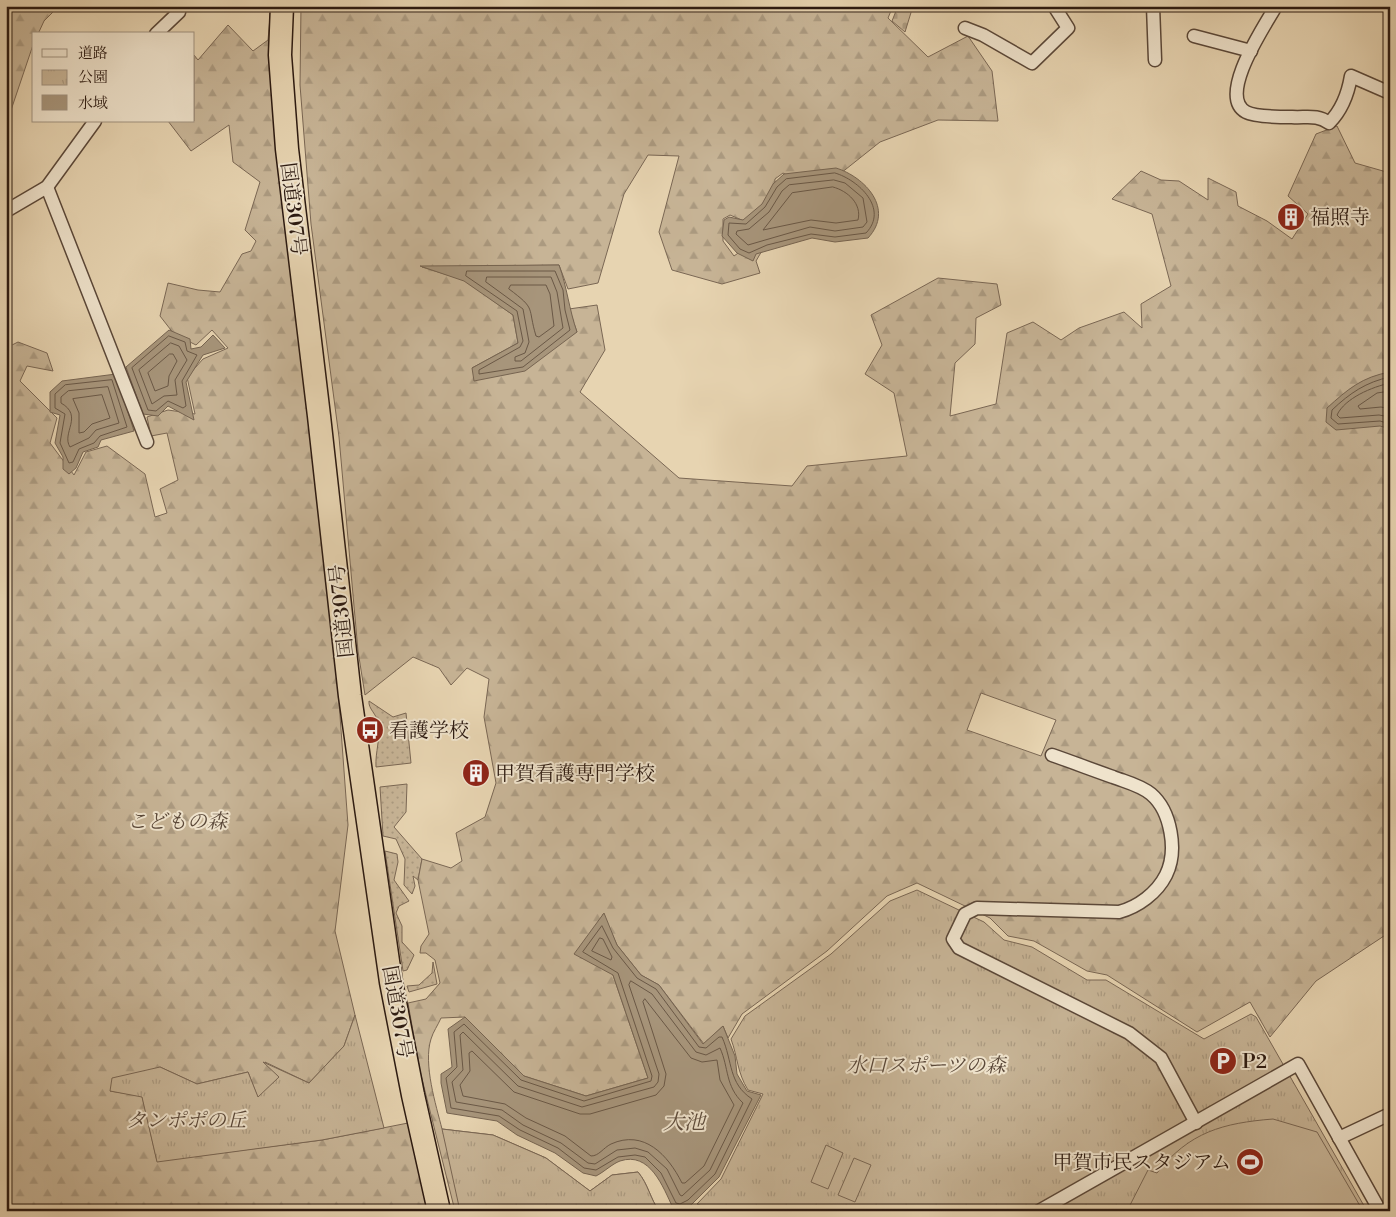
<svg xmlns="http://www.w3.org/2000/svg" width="1396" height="1217" font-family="'Libre Bodoni','Noto Serif JP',serif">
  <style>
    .grass { fill: url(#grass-dots); stroke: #7a6754 }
    .forest { fill: url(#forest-firs); stroke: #7a6754; fill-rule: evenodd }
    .cemetery { fill: url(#cemetery-stones); stroke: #7a6754 }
    .park { fill: url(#park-tufts); stroke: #7a6754 }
    .pitch { fill: #c7b496; stroke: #7a6754 }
    .water { fill: #a7957b; stroke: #766451 }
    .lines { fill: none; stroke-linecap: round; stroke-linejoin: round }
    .shore { stroke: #6a5846; stroke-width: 1 }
    .street-casing { stroke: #5b4839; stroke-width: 15 }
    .highway-casing { stroke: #2c1a11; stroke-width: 25 }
    .street { stroke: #efe3cc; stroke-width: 12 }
    .highway { stroke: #e7d4b1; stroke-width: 22 }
    .labels { text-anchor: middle; stroke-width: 4; stroke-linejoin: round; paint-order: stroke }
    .street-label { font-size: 20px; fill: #2c1a11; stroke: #efe3cc }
    .poi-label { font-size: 20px; fill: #2c1a11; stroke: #efe3cc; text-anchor: start }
    .park-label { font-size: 20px; font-style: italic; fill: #5a4839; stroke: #efe3cc }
    .water-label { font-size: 21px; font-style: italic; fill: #5d4b3b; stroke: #efe3cc }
  </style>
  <defs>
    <pattern id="grass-dots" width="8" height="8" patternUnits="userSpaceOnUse" patternTransform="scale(1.25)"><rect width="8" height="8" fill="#c7b496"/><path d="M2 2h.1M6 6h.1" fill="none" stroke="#ab9a80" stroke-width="1.8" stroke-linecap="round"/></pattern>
    <pattern id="forest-firs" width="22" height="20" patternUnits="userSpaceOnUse" patternTransform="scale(1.25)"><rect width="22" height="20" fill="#c7b496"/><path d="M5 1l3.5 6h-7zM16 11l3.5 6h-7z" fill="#ab9a80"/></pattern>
    <pattern id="cemetery-stones" width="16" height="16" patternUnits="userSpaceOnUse" patternTransform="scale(1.25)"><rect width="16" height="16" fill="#c7b496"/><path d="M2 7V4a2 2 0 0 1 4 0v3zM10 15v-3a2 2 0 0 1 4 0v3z" fill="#ab9a80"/></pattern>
    <pattern id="park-tufts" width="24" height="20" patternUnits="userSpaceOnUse" patternTransform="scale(1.25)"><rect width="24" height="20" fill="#c7b496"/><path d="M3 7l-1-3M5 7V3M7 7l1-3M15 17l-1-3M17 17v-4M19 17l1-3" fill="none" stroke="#ab9a80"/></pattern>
  </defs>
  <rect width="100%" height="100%" fill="#e7d4b1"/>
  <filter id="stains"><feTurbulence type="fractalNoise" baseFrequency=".004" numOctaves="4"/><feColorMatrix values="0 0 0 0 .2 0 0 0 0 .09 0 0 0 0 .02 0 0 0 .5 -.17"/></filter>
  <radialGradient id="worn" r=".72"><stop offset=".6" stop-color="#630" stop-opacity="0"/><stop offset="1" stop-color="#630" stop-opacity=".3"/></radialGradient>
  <g class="grass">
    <path d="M369,701L393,717L406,713L411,763L376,767C375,752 381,738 378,723C377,714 368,709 369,701Z"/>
    <path d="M407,784L406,812L394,827L422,859L418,880L413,876L415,886L412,894L404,885L405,859L396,839L383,836L380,787Z"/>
    <path d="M385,851L397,854L398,862L394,880L409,901L399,906L396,913L402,926V942L414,955L407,970L403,971Z"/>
    <path d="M433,962L437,984L409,992L407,986L419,985L432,973Z"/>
  </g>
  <g class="forest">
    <path d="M6,6H59L44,21L38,34H34V42L6,125Z"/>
    <path d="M271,6H274L331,593L348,825L335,931L355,1015L344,1046L309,1083L265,1062L279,1077L258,1098L248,1072L197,1084L160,1067L110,1091L142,1096L157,1161L322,1140L408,1123L431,1211H6V348L18,342L47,353L53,371L27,366L20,381L57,418L50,443L74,475L86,452L107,446L145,474L155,517L167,513L160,489L178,480L167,433L151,436L147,417L168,410L195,414L187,377L203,359L228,348L212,330L196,345L174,334L160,316L168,283L198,290L220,292L242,254L251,251L256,241L245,230L260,182L233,162L229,125L191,151L168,121H194V55L198,60L228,25L253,51L268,40Z"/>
    <path d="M301,6H893L888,18L928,57L968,36L992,71L998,121L938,120L880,142L826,185L799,181L783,173L775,179L774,198L744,221L730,215L723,219V241L734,256L741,251L763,249L756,261L760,273L722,284L672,270L659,232L679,156L648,155L624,194L598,283L568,289L559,265L422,267L464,280L513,315L518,343L472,368L577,332L569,309L597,305L605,350L580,392L679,478L792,486L807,466L907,456L894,393L865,374L882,345L871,315L938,278L997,284L1001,305L976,318L975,344L955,363L950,416L996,404L1007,333L1033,322L1061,340L1079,328L1124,312L1142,328L1141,304L1171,286L1152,214L1112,199L1141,171L1161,180L1179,181L1208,200V178L1236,192L1238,206L1267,221L1292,239L1308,214L1288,196L1316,134L1337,126L1355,163L1390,173V932L1316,981L1270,1037L1250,1002L1197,1032L1107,975L1087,971L1034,941L1008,936L990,918L917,883L887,896L827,951L742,1014L728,1038L723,1026L704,1044L659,985L641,975L617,945L603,914L613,975L648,1078L586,1096L524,1076L465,1017L441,1018C438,1025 433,1032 431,1039C423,1064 436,1105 442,1129L493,1135L546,1158L590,1191L612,1175L638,1172C648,1184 650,1198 659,1211H455L420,1071L408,1003L426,999L440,983L435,960L426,953H420L421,946L429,934L418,880L422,859L451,868L462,861L456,833L485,817L496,783L484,717L489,679L467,668L451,685L439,668L413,657L365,695L358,651L339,437L311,224L300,85ZM981,693L1056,720L1041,756L967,730Z"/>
  </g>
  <path class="cemetery" d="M898,6H913L905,32L892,21Z"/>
  <g class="park">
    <path d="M917,890L984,922L1004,940L1032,947L1087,980H1106L1204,1039L1251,1014L1256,1017L1367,1211H714L697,1204L721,1179L763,1094L748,1090C737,1072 738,1058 731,1039L745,1016L831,954L890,901Z"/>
    <path d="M355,1015L384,1128L322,1140L157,1162L142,1097L110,1091L112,1078L160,1067L197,1084L248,1072L258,1097L279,1077L263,1062L309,1083L344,1046Z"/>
    <path d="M442,1129L493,1135L546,1158L590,1191L612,1175L638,1172C648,1184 650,1198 659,1211H460Z"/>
  </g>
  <g class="pitch">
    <path d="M1273,1119L1317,1132L1363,1211H1127L1148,1170L1157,1173C1189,1132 1223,1123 1273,1119Z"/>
    <path d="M826,1145L843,1153L828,1189L811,1182Z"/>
    <path d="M854,1158L871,1165L855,1202L838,1195Z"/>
  </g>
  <g class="water">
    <path d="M836,168C865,177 895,209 868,238L835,242L812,238L756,254L753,261L737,253L722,236L724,220L729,217L743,220L762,204L773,184L784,174Z"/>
    <path d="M559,265C567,287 569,309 577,332L525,371L474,381L472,368L518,343L513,315L464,281L420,266Z"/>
    <path d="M169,330L190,339L191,349L201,347L213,335L225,348L203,355L186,382L194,420L168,406L158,416L143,414L126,367Z"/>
    <path d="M1390,372V429L1380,426L1336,430L1326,422L1327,408C1348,389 1362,377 1390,372Z"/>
    <path d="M116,374L134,431L101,440L98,447L83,452L76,468L69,474L63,469V457L55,443L60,415L50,412V392L62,381Z"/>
    <path d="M604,913L617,945L641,975L659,985L703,1044L723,1026L735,1056L737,1074L747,1091L761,1095L719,1177L691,1205L681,1209L673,1208C663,1187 650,1151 620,1161C612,1164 604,1172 596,1176L583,1173L555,1153L517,1135L497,1121L447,1113L441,1083V1074L452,1067L448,1029L465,1017L524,1076L586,1096L648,1078L613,975L574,954Z"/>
  </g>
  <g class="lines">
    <g class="shore">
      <path d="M835,173C859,180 889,209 866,233L835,237L811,234L767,245L749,253L740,249L728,235L729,223L746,224L765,207L777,187L786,179Z"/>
      <path d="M834,180L845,183L863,198L867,222L863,227L835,231L810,227L748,245L736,234L737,231L749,229L769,212L782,191L789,185Z"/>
      <path d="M833,187C848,191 862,204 858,220L836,223L811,220L763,230L792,193Z"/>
      <path d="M467,271H555L563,290L565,310L570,330L523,367L479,374V370L520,347L523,341L517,311L466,276Z"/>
      <path d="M487,277H551L557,292L563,328L521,361H515V357L525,353L529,342L523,309L486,282Z"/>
      <path d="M511,285H546L550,294L554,326L539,337L536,336C527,306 537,310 509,289Z"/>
      <path d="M169,336L185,342L187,351L197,355L182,381L186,406L183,408L168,401L156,411L148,410L132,368Z"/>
      <path d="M171,343L179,346L187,360L175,380L177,395L164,396L152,404L139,370Z"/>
      <path d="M170,354H173L177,361L169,376L168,386L155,391L148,373Z"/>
      <path d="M1390,377C1366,382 1350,393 1332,410L1331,418L1338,424L1380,421L1390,424"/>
      <path d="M112,380L127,427L100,436L94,443L79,449L73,462L69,463L60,443L65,414L55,408V394L65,385Z"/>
      <path d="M1390,383C1372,387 1345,398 1337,415L1340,418L1379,415L1390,417"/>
      <path d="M108,387L119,423L96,430L89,438L70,447C61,433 84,416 61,403V397L68,391Z"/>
      <path d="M1390,391L1377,393L1358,406L1360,409L1381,407L1390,409"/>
      <path d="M102,395L110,418L92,424L84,432L79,433V413L73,399Z"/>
      <path d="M602,926L613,948L637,978L656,989L699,1047L706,1048L719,1037H722C733,1062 728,1083 752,1099L715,1174L688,1200L680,1204L676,1203L661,1173L645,1157L635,1155L618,1157L596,1170L584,1168L558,1148L520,1130L499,1116L451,1108L446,1078L457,1067L454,1032L464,1024L521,1080L584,1101L651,1081L652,1076L618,973L583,952Z"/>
      <path d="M600,938L603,939L612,957L611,960L592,951Z"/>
      <path d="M631,981L652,994L696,1052L706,1055L720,1048C729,1068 725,1086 743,1103L710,1170L682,1196L680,1195L667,1169L648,1152L635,1148L617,1150L595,1164L588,1163L561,1143L523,1125L502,1110L456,1102L452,1082L463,1070L460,1035L463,1032L518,1086L582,1107L654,1087L658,1082L659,1074L629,985Z"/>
      <path d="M645,999L691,1058L702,1062L717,1060L720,1080L734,1105L704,1166L685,1183H682C668,1155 644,1129 611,1144C603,1148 599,1156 591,1156L565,1136L526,1118L505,1104L463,1096L460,1085L470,1071L469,1053L472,1051L514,1092L580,1114H590L656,1095L664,1086L666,1074L643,1002Z"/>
    </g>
    <g class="street-casing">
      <g id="street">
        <path d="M1153,6L1155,60"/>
        <path d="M1276,6C1264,27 1217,96 1246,112C1255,117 1282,117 1292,117C1306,118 1317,114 1329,123C1342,110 1348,94 1351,76L1390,93"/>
        <path d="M965,28L983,35L1032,63L1068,28L1054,6"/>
        <path d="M156,34L179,12L180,6"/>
        <path d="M1194,36L1251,51"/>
        <path d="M47,187L147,442"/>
        <path d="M6,211L47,187L95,121"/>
        <path d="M1052,755C1072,762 1093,770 1113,777C1126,782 1140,785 1151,794C1171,811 1178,851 1166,875C1157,893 1138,907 1119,912L977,908L965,914L953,939L959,948L1129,1033L1161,1058L1196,1123"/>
        <path d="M1339,1138L1390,1114"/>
        <path d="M1039,1211L1298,1064L1380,1211"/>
      </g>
    </g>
    <g class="highway-casing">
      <path id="highway" d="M282,6L280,55L287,149L319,416L350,696L391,982L413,1095L439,1211"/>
    </g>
    <use href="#street" class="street"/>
    <use href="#highway" class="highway"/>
  </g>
  <defs>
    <g id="building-disc" transform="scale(1.4375)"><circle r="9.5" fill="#8f2418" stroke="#efe3cc"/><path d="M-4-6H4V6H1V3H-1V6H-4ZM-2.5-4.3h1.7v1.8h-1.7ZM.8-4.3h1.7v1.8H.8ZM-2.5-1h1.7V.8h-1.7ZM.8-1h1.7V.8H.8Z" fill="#fff"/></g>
    <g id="bus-disc" transform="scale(1.4375)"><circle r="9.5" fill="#8f2418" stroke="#efe3cc"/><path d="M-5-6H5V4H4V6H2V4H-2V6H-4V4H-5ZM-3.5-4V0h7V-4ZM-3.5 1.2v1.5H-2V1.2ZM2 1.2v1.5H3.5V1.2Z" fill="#fff"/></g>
    <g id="parking-disc" transform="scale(1.4375)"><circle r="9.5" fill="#8f2418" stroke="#efe3cc"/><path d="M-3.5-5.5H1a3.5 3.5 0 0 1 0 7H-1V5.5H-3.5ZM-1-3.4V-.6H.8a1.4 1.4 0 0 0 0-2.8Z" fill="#fff"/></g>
    <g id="stadium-disc" transform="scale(1.4375)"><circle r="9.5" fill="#8f2418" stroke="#efe3cc"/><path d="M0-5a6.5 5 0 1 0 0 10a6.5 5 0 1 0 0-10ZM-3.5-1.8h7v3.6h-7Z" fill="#fff"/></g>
  </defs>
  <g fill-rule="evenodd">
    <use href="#building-disc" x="1291" y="217"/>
    <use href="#bus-disc" x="370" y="730"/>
    <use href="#building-disc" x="476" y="773"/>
    <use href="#parking-disc" x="1223" y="1061"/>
    <use href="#stadium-disc" x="1250" y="1162"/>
  </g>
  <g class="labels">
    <g class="street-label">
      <text transform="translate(294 209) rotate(83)" y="7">国道307号</text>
      <text transform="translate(341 611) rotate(-96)" y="7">国道307号</text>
      <text transform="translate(398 1012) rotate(80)" y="7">国道307号</text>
    </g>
    <g class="poi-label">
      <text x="1310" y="224">福照寺</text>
      <text x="389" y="737">看護学校</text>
      <text x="495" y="780">甲賀看護専門学校</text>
      <text x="1242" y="1068">P2</text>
      <text x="1231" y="1169" text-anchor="end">甲賀市民スタジアム</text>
    </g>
    <g class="park-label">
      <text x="177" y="828">こどもの森</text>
      <text x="926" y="1072">水口スポーツの森</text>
      <text x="186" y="1127">タンポポの丘</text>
    </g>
    <g class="water-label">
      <text x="684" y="1129">大池</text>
    </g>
  </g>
  <rect width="1396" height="1217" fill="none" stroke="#e7d4b1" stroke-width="25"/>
  <rect x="8" y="8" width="1381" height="1202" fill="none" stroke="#2c1a11" stroke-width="2.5"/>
  <rect x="12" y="12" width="1371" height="1192" fill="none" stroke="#2c1a11"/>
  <rect x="32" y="32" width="162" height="90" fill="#efe3cc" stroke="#a19381"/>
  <rect x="42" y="49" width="25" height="8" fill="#efe3cc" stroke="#a19381"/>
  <text x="78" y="58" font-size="15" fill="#2c1a11">道路</text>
  <rect x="42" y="70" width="25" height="15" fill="url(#park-tufts)" stroke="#a19381"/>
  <text x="78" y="82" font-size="15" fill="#2c1a11">公園</text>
  <rect x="42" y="95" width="25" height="15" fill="#a7957b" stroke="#a19381"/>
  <text x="78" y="108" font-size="15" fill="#2c1a11">水域</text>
  <rect width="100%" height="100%" filter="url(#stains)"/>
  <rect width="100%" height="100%" fill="url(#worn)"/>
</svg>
